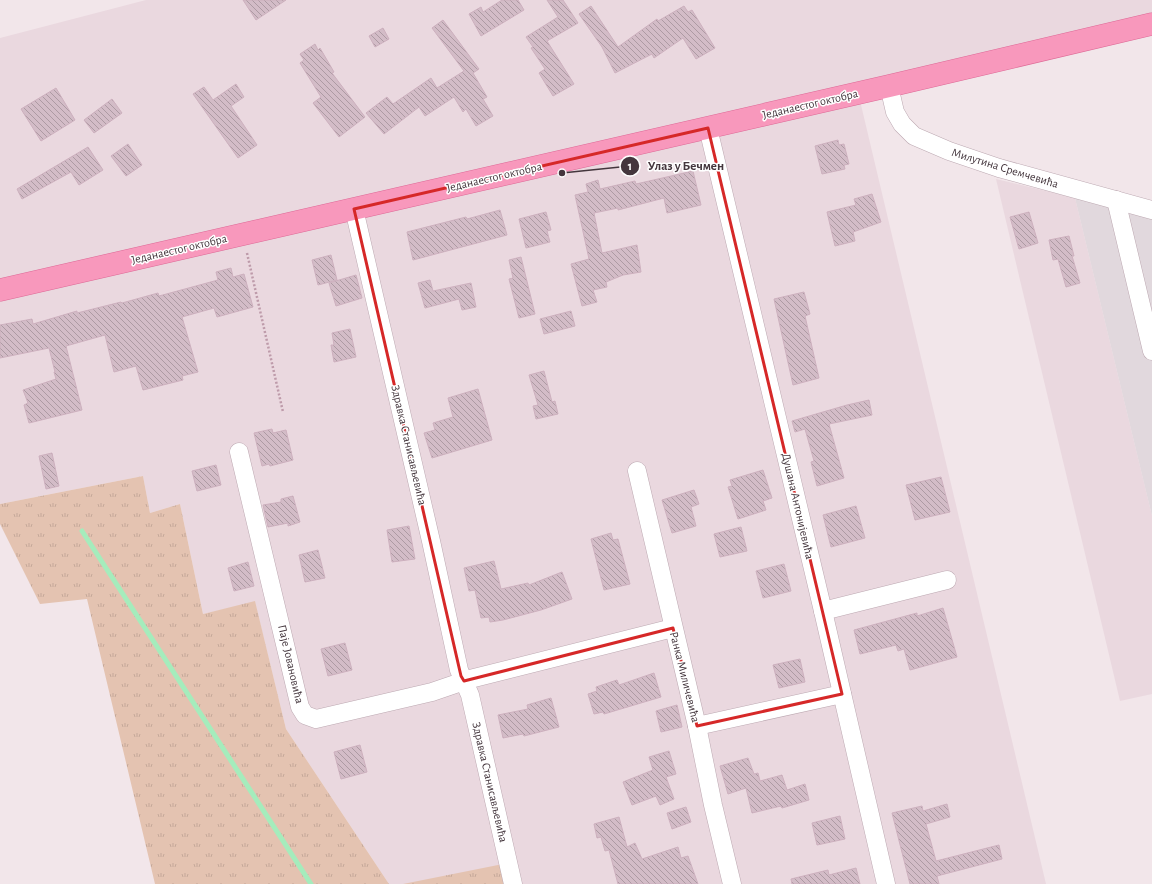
<svg xmlns="http://www.w3.org/2000/svg" width="1152" height="884" font-family="'Alegreya Sans',sans-serif">
  <style>
    .residential { fill: #ead8df }
    .industrial { fill: #e1d8dd }
    .grass { fill: url(#grass-tufts) }
    .lines { fill: none; stroke-linecap: round; stroke-linejoin: round }
    .stream { stroke: #a5ecbc; stroke-width: 5 }
    .building { fill: url(#building-back-hatch); stroke: #cdb0be }
    .minor-casing { stroke: #bda9b2; stroke-width: 19 }
    .major-casing { stroke: #dd6996; stroke-width: 23 }
    .path { stroke: #be9baa; stroke-width: 2.5; stroke-dasharray: 2 2; stroke-linecap: butt }
    .minor { stroke: #fff; stroke-width: 18 }
    .major { stroke: #f898bc; stroke-width: 22 }
    .marked { fill: none; stroke: #d62828; stroke-width: 3; stroke-linejoin: round }
    .labels { text-anchor: middle; stroke-width: 3; stroke-linejoin: round; paint-order: stroke }
    .street-label { font-size: 12px; fill: #44363d; stroke: #fff }
    .leader { fill: none; stroke: #44363d; stroke-width: 1.5 }
    .callout-dot { fill: #44363d; stroke: #fff; stroke-width: 1.5 }
    .mark-label { font-size: 12px; text-anchor: middle; font-weight: bold; fill: #fff }
    .callout-label { font-size: 13px; text-anchor: middle; font-weight: bold; fill: #44363d; stroke: #fff; stroke-width: 3; stroke-linejoin: round; paint-order: stroke }
  </style>
  <defs>
    <pattern id="grass-tufts" width="24" height="20" patternUnits="userSpaceOnUse"><rect width="24" height="20" fill="#e4c3b1"/><path d="M3 7l-1-3M5 7V3M7 7l1-3M15 17l-1-3M17 17v-4M19 17l1-3" fill="none" stroke="#c5a899"/></pattern>
    <pattern id="building-back-hatch" width="6" height="6" patternUnits="userSpaceOnUse"><rect width="6" height="6" fill="#d3bcc7"/><path d="M-1 5l2 2M0 0l6 6M5-1l2 2" fill="none" stroke="#ad9aa3"/></pattern>
  </defs>
  <rect width="100%" height="100%" fill="#f2e6ea"/>
  <g class="residential">
    <path d="M146,0H1152V17L857,88L1046,884H389L286,729L255,602L203,614L180,504L150,513L143,476L0,504V38Z"/>
    <path d="M996,179L1075,198L1152,516V694L1120,701Z"/>
  </g>
  <path class="industrial" d="M1075,198L1152,218V516Z"/>
  <g class="grass">
    <path d="M143,476L150,513L180,504L203,614L255,601L286,729L389,884H155L87,599L40,604L0,524V504Z"/>
    <path d="M503,864L507,884H403Z"/>
  </g>
  <g class="lines">
    <path class="stream" d="M82,531L311,884"/>
  </g>
  <g class="building">
    <path d="M243,0H286L256,20Z"/>
    <path d="M502,0H518L524,10L481,36L469,14L481,7L483,12Z"/>
    <path d="M547,0H563L578,23L547,41L574,84L553,96L539,73L545,69L531,48L533,47L526,37L558,17Z"/>
    <path d="M591,6L618,47L657,19L658,21L684,6L688,12L692,10L715,48L696,59L683,38L654,58L652,54L615,73L602,47L579,14Z"/>
    <path d="M443,20L479,69L473,73L487,97L483,99L493,116L476,126L466,109L463,112L454,97L425,116L419,107L384,134L366,113L387,97L393,104L431,78L437,88L464,71L432,28Z"/>
    <path d="M383,28L389,39L375,47L369,36Z"/>
    <path d="M315,44L318,50L320,48L334,72L332,73L365,117L339,137L313,103L321,97L300,63L304,60L300,54Z"/>
    <path d="M236,84L244,97L231,106L257,145L238,158L193,94L204,87L213,100Z"/>
    <path d="M56,88L75,120L41,141L21,109Z"/>
    <path d="M112,99L122,113L94,133L84,120Z"/>
    <path d="M838,140L839,145L844,144L849,164L844,165L845,169L822,174L815,146Z"/>
    <path d="M128,144L142,165L126,176L111,156Z"/>
    <path d="M88,147L103,170L79,185L71,172L22,199L17,189Z"/>
    <path d="M693,171L701,205L667,213L664,198L618,210V208L594,213L602,253L637,245L641,272L623,275L606,282L607,287L593,290L597,302L582,306L571,264L589,259L575,195L588,192L586,184L598,180L600,189L635,181L636,184Z"/>
    <path d="M872,194L881,222L853,232L855,241L835,246L827,212L856,205L854,199Z"/>
    <path d="M500,210L507,235L413,260L407,232L466,217L467,219Z"/>
    <path d="M546,212L551,230L547,231L550,242L526,248L519,219Z"/>
    <path d="M1029,212L1038,243L1019,249L1010,217Z"/>
    <path d="M1069,236L1074,256H1072L1080,283L1066,287L1058,259L1053,260L1049,240Z"/>
    <path d="M331,255L337,280L318,285L312,260Z"/>
    <path d="M521,257L535,314L519,318L509,279L513,278L509,260Z"/>
    <path d="M231,268L233,277L244,274L253,307L217,317L214,308L182,317L198,372L182,376L183,380L143,390L136,366L114,372L105,335L66,346L82,410L29,423L24,405L28,403L23,390L56,379L54,372H55L49,348L0,358V325L32,319L33,324L77,311V313L121,302L122,303L158,293L159,296L218,280L216,272Z"/>
    <path d="M356,275L362,298L336,306L329,283Z"/>
    <path d="M430,280L433,291L471,283L476,307L462,310L459,299L425,308L418,283Z"/>
    <path d="M804,292L810,314L805,316L819,378L793,385L774,299Z"/>
    <path d="M571,311L575,326L544,334L540,319Z"/>
    <path d="M350,329L356,357L334,362L331,345H334L332,333Z"/>
    <path d="M544,371L552,402L555,401L558,414L536,419L533,406L538,405L529,375Z"/>
    <path d="M478,389L492,440L432,458L424,433L435,430L433,423L453,417L448,398Z"/>
    <path d="M869,400L872,415L829,424L844,478L817,486L811,462L814,461L805,429L795,432L792,421L847,405Z"/>
    <path d="M272,429L273,433L286,430L293,460L270,466L269,464L262,466L254,433Z"/>
    <path d="M52,453L59,486L46,489L39,456Z"/>
    <path d="M216,465L221,485L197,491L192,471Z"/>
    <path d="M763,470L772,498L763,501L766,510L738,519L728,487L732,486L730,480Z"/>
    <path d="M941,477L950,512L915,520L906,485Z"/>
    <path d="M694,490L699,504L691,507L696,526L672,533L662,500Z"/>
    <path d="M293,496L300,522L288,526V523L268,527L263,505L281,502V499Z"/>
    <path d="M856,506L865,538L831,547L823,515Z"/>
    <path d="M409,526L415,559L392,562L387,530Z"/>
    <path d="M741,527L747,551L720,557L714,534Z"/>
    <path d="M611,533L613,540L618,539L630,584L604,590L591,539Z"/>
    <path d="M318,550L325,578L305,582L299,555Z"/>
    <path d="M494,561L501,589L528,583L529,585L562,572L572,599L541,610L503,620L490,622L489,617L481,618L475,590L469,591L464,568Z"/>
    <path d="M248,562L254,586L234,591L228,568Z"/>
    <path d="M784,564L791,591L763,598L756,571Z"/>
    <path d="M943,608L957,657L910,670L904,649L898,651L896,645L860,654L854,630L917,613V616Z"/>
    <path d="M345,643L352,670L328,676L321,649Z"/>
    <path d="M800,659L805,682L779,688L773,665Z"/>
    <path d="M654,673L661,697L604,714L603,712L594,714L588,694L597,691L596,687L617,680L619,685Z"/>
    <path d="M551,698L559,727L524,736L523,734L503,738L498,715L528,709L527,705Z"/>
    <path d="M677,705L682,727L661,732L656,711Z"/>
    <path d="M360,745L367,772L341,779L334,752Z"/>
    <path d="M669,751L676,774L666,777L674,799L660,805L656,796L632,805L623,782L653,770L649,757Z"/>
    <path d="M748,758L754,774L758,773L760,781L782,775L787,790L805,784L809,800L782,808L781,806L752,813L746,788L728,794L720,766Z"/>
    <path d="M947,804L950,817L926,824L936,861L999,845L1002,859L937,876L939,884H910L892,813L922,806L923,811Z"/>
    <path d="M686,807L691,822L672,829L667,813Z"/>
    <path d="M840,816L845,839L817,845L812,823Z"/>
    <path d="M619,817L627,847L635,843L642,859L678,847L681,858L688,856L698,884H618L609,850L605,851L601,837L597,838L594,824Z"/>
    <path d="M856,868L860,884H792L791,879L828,870L829,875Z"/>
  </g>
  <g class="lines">
    <g class="minor-casing">
      <g id="minor">
        <path d="M889,86L895,112L902,124L914,136L949,151L999,168L1152,210"/>
        <path d="M708,128L823,611L886,884"/>
        <path d="M1116,200L1152,351"/>
        <path d="M354,209L431,541L459,670L470,695L513,884"/>
        <path d="M239,452L300,707L305,715L316,719L432,692L470,679L673,628"/>
        <path d="M637,471L697,726L713,805L732,884"/>
        <path d="M823,611L947,580"/>
        <path d="M697,726L842,694"/>
      </g>
    </g>
    <g class="major-casing">
      <path id="major" d="M0,290L889,86L1152,24"/>
    </g>
    <path class="path" d="M247,253L283,412"/>
    <use href="#minor" class="minor"/>
    <use href="#major" class="major"/>
  </g>
  <path class="marked" d="M708,128L842,694L697,726L673,628L464,681L461,676L354,209Z"/>
  <g class="labels">
    <g class="street-label">
      <text transform="translate(810 104) rotate(-13)" y="4">Једанаестог октобра</text>
      <text transform="translate(1005 168) rotate(17)" y="4">Милутина Сремчевића</text>
      <text transform="translate(494 177) rotate(-13)" y="4">Једанаестог октобра</text>
      <text transform="translate(179 249) rotate(-13)" y="4">Једанаестог октобра</text>
      <text transform="translate(409 445) rotate(77)" y="4">Здравка Станисављевића</text>
      <text transform="translate(798 506) rotate(77)" y="4">Душана Антонијевића</text>
      <text transform="translate(291 664) rotate(77)" y="4">Паје Јовановића</text>
      <text transform="translate(685 677) rotate(76)" y="4">Ранка Миличевића</text>
      <text transform="translate(490 782) rotate(77)" y="4">Здравка Станисављевића</text>
    </g>
  </g>
  <path class="leader" d="M562 173L630 166"/>
  <g class="callout-dot">
    <circle cx="562" cy="173" r="4"/>
    <circle cx="630" cy="166" r="10"/>
  </g>
  <g class="mark-label">
    <text x="630" y="170">1</text>
  </g>
  <g class="callout-label">
    <text x="686" y="170">Улаз у Бечмен</text>
  </g>
</svg>
